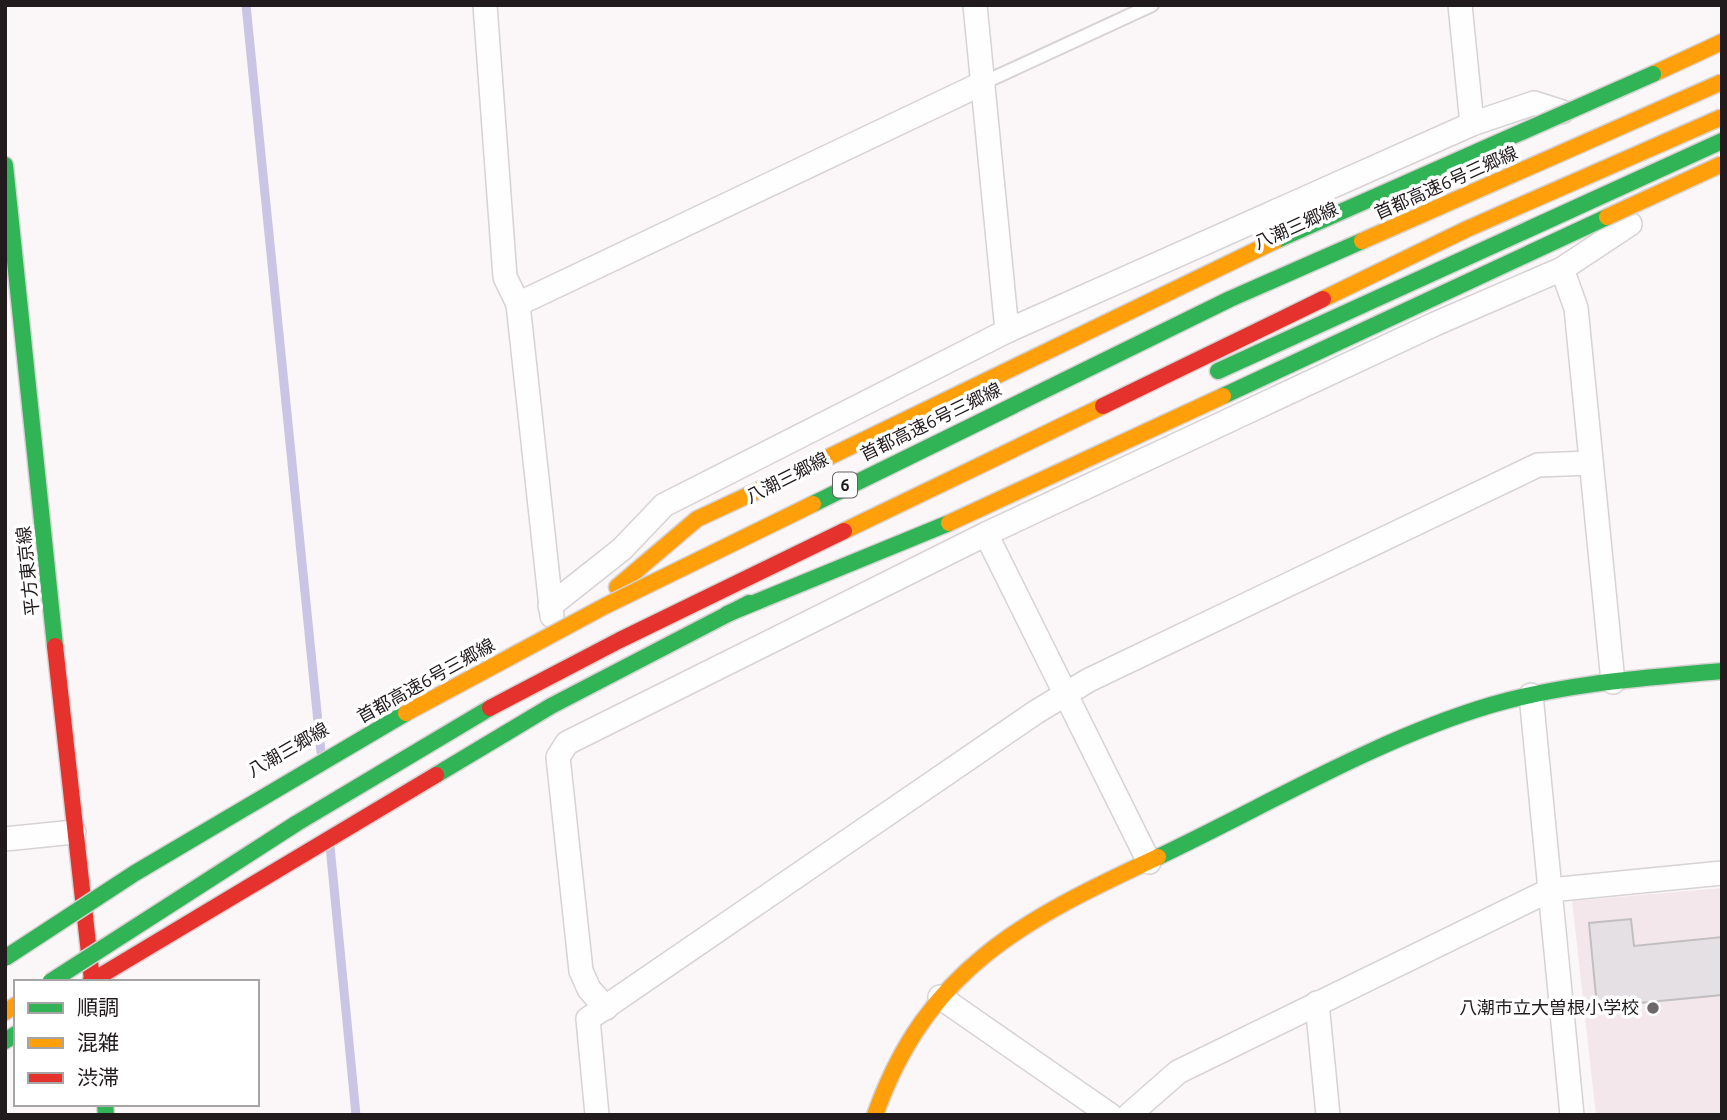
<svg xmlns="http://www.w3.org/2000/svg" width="1727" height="1120" font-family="Ubuntu,'Noto Sans JP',sans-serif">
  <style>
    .built { fill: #f3e7eb }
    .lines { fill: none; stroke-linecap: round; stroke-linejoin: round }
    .stream { stroke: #cac5e4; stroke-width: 9 }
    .building { fill: #e4e0e3; stroke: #c2bec0; stroke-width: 2 }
    .lane-casing { stroke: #d7d2d3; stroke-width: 16 }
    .street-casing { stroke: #d7d2d3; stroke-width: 26 }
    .fast-casing { stroke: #d7d2d3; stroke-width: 19 }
    .slow-casing { stroke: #d7d2d3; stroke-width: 19 }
    .jam-casing { stroke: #d7d2d3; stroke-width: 19 }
    .lane { stroke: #fefefe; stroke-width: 12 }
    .street { stroke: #fefefe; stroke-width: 23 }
    .fast { stroke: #30b455; stroke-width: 16 }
    .slow { stroke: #ff9f0a; stroke-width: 16 }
    .jam { stroke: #e5322d; stroke-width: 16 }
    .fast-bridge-casing { stroke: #d7d2d3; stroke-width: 19; stroke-linecap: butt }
    .slow-bridge-casing { stroke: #d7d2d3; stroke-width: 19; stroke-linecap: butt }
    .jam-bridge-casing { stroke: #d7d2d3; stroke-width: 19; stroke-linecap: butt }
    .fast-bridge { stroke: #30b455; stroke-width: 16 }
    .slow-bridge { stroke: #ff9f0a; stroke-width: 16 }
    .jam-bridge { stroke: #e5322d; stroke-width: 16 }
    .poi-dot { fill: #6e686a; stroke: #fff; stroke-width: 2.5 }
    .labels { text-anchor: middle; stroke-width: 7; stroke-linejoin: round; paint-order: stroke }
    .shield { fill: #fff; stroke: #645f61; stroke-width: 2 }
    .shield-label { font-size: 16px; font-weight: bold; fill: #221b1d }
    .street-label { font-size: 18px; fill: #221b1d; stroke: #fff }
    .poi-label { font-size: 18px; fill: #221b1d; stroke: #fff; text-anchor: end }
  </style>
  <rect width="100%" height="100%" fill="#fbf7f8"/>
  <path class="built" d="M1722,888V1115H1596L1572,901Z"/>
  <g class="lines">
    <g class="stream">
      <path d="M246,5L321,752"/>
      <path d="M330,846L356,1115"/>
    </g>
  </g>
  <path class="building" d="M1631,919L1634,946L1722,937V995L1597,1007L1589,923Z"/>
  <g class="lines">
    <g class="lane-casing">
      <path id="lane" d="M983,83L1152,5"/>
    </g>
    <g class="street-casing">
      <g id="street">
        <path d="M485,5L505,277L518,304L552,616"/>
        <path d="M975,5L1007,331"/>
        <path d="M1460,5L1472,124"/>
        <path d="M1562,269L1576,308L1613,682"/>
        <path d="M518,304L983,83"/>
        <path d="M986,534L1149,862"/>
        <path d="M550,606L622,549L664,505L1007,331L1472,124L1534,103L1562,112"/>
        <path d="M1531,695L1572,1115"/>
        <path d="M5,839L74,832"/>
        <path d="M940,997L1110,1115"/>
        <path d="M1317,1003L1328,1115"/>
        <path d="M606,1008L589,989L581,971L558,757L567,743L986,534L1435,324L1562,269L1630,224"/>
        <path d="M597,1115L588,1019L1036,712L1089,680L1538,465L1590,463"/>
        <path d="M1129,1115L1178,1072L1550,890L1722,873"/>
      </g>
    </g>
    <g class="fast-casing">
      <g id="fast">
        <path d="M5,165L55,646"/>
        <path d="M1218,371L1722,141"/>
        <path d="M727,614L949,523"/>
        <path d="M436,775L551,706L749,603"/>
        <path d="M1158,857C1268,805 1374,740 1491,705C1566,683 1645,678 1722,671"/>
        <path d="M5,1041L16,1034"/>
        <path d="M105,1104L106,1115"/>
      </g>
    </g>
    <g class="slow-casing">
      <g id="slow">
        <path d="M1653,74L1722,42"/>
        <path d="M617,587L697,519L802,470"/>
        <path d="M5,1012L16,1005"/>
        <path d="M875,1115C927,968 1025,919 1158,857"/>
      </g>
    </g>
    <g class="jam-casing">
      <g id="jam">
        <path d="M55,646L92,980"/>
        <path d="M90,982L436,775"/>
      </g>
    </g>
    <use href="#lane" class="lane"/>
    <use href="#street" class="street"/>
    <use href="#fast" class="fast"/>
    <use href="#slow" class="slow"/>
    <use href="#jam" class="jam"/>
    <g class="fast-bridge-casing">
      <g id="fast-bridge">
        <path d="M1275,241L1653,74"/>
        <path d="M1223,396L1607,217"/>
        <path d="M813,504L1230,299L1362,241"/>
        <path d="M5,958L135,873L406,713"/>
        <path d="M50,982L297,823L490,708"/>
      </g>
    </g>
    <g class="slow-bridge-casing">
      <g id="slow-bridge">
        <path d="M1607,217L1722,164"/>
        <path d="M1362,241L1722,82"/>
        <path d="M1323,299L1467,229L1722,117"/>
        <path d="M802,470L1275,241"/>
        <path d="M949,523L1223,396"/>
        <path d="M844,531L1103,406"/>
        <path d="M406,713L605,606L813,504"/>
      </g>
    </g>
    <g class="jam-bridge-casing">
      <g id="jam-bridge">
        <path d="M1103,406L1323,299"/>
        <path d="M490,708L620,640L844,531"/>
      </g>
    </g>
    <use href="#fast-bridge" class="fast-bridge"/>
    <use href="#slow-bridge" class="slow-bridge"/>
    <use href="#jam-bridge" class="jam-bridge"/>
  </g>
  <circle class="poi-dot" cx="1653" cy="1008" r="7"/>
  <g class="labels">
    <rect class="shield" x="833" y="472.5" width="24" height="25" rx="5"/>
    <g class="shield-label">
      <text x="845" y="491">6</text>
    </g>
    <g class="street-label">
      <text transform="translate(1446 183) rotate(-24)" y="6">首都高速6号三郷線</text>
      <text transform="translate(1296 226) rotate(-24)" y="6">八潮三郷線</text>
      <text transform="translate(931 422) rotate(-26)" y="6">首都高速6号三郷線</text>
      <text transform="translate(787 478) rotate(-27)" y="6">八潮三郷線</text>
      <text transform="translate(28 571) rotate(-96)" y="6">平方東京線</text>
      <text transform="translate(426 681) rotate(-29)" y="6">首都高速6号三郷線</text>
      <text transform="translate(288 750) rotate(-30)" y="6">八潮三郷線</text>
    </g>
    <g class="poi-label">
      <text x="1639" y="1014">八潮市立大曽根小学校</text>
    </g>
  </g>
  <rect width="1727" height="1120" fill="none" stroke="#221b1d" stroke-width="14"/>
  <rect x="14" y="980" width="245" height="126" fill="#ffffff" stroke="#a7a4a5" stroke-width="2"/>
  <rect x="28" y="1003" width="35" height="10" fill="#30b455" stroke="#a7a4a5" stroke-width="2"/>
  <text x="77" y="1015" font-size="21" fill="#221b1d">順調</text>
  <rect x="28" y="1038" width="35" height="10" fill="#ff9f0a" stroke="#a7a4a5" stroke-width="2"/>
  <text x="77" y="1050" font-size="21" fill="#221b1d">混雑</text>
  <rect x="28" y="1073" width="35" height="10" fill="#e5322d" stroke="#a7a4a5" stroke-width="2"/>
  <text x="77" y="1085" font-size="21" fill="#221b1d">渋滞</text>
</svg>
